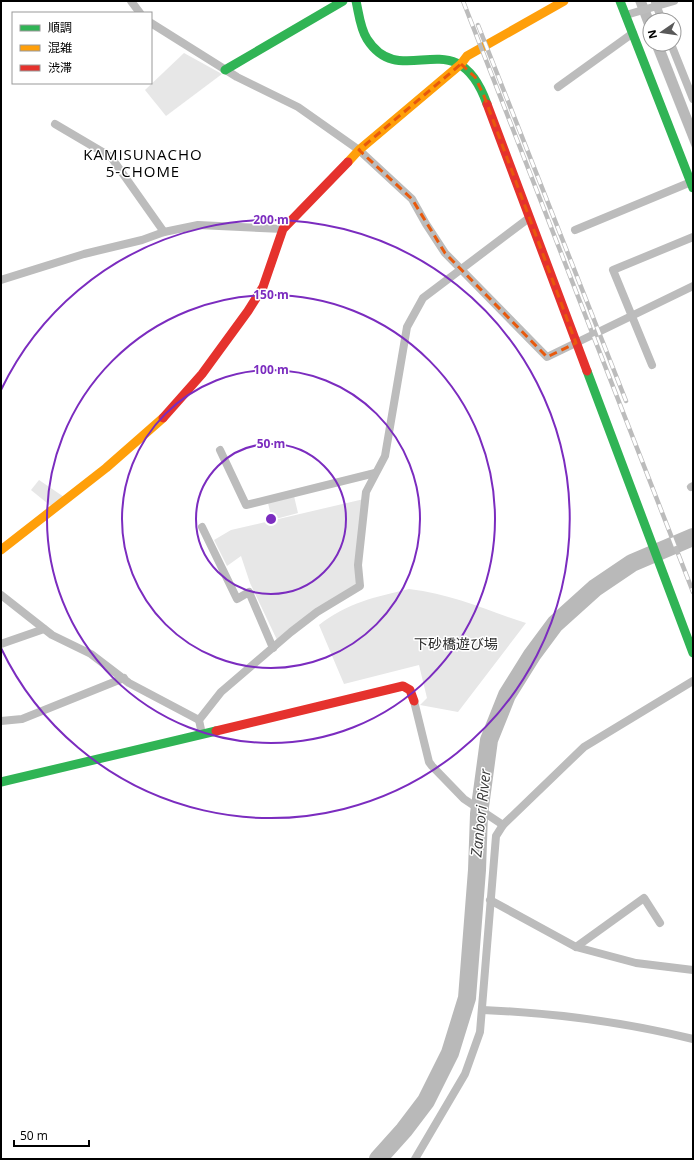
<svg xmlns="http://www.w3.org/2000/svg" width="694" height="1160" font-family="'Open Sans','Noto Sans JP',sans-serif">
  <style>
    .green { fill: #e7e7e7 }
    .water { fill: #b9b9b9 }
    .lines { fill: none; stroke-linecap: round; stroke-linejoin: round }
    .river { stroke: #b9b9b9; stroke-width: 18 }
    .street { stroke: #bcbcbc; stroke-width: 8 }
    .fast { stroke: #30b455; stroke-width: 9 }
    .slow { stroke: #ff9f0a; stroke-width: 9 }
    .jam { stroke: #e5322d; stroke-width: 9 }
    .rail-casing { stroke: #bcbcbc; stroke-width: 4.5 }
    .rail { stroke: #fff; stroke-width: 3; stroke-dasharray: 9; stroke-linecap: butt }
    .marked { fill: none; stroke: #e8590c; stroke-width: 3; stroke-dasharray: 8 5; stroke-linejoin: round }
    .ring { fill: none; stroke: #7b2cbf; stroke-width: 2 }
    .labels { text-anchor: middle; stroke-width: 3; stroke-linejoin: round; paint-order: stroke }
    .park-label { font-size: 14px; fill: #2b2b2b; stroke: #fff }
    .neighbourhood-label { font-size: 15px; letter-spacing: 1px; fill: #000; stroke: #fff }
    .water-label { font-size: 15px; font-style: italic; fill: #3c3c3c; stroke: #fff }
    .centre { fill: #7b2cbf; stroke: #fff; stroke-width: 2 }
    .ring-label { font-size: 12px; text-anchor: middle; font-weight: bold; fill: #7b2cbf; stroke: #fff; stroke-width: 3; stroke-linejoin: round; paint-order: stroke }
  </style>
  <rect width="100%" height="100%" fill="#fff"/>
  <g class="green">
    <path d="M184,53L222,74L166,116L145,90Z"/>
    <path d="M39,480L64,497L52,507L31,490Z"/>
    <path d="M294,496L298,513L272,520L268,503Z"/>
    <path d="M364,499L358,583L278,642L250,583L241,556L227,566L214,540L231,530Z"/>
    <path d="M409,589C453,594 485,610 526,623L458,712L420,705L427,698L419,665L344,684L319,625C347,603 375,597 409,589Z"/>
  </g>
  <g class="water">
    <path d="M635,1H646L654,20H650V41Z"/>
    <path d="M651,44H663L693,121V150Z"/>
  </g>
  <g class="lines">
    <path class="river" d="M378,1159L404,1130L426,1101L450,1053L467,998L477,870L479,814L489,740L507,695L532,655L555,624L595,588L632,563L693,537"/>
    <g class="street">
      <path d="M131,1L140,13"/>
      <path d="M655,2L662,20"/>
      <path d="M626,15L674,1"/>
      <path d="M151,23L237,77L298,107L359,150L412,199L426,224L445,253L547,357L693,286"/>
      <path d="M671,44L693,99"/>
      <path d="M558,87L633,33"/>
      <path d="M55,124L111,157L164,232"/>
      <path d="M575,230L691,182"/>
      <path d="M1,280L84,254L142,240L164,232L198,225L283,229"/>
      <path d="M652,365L613,270L693,237"/>
      <path d="M220,450L246,505L375,473"/>
      <path d="M691,487L693,486"/>
      <path d="M202,527L237,599L249,592L273,648"/>
      <path d="M1,595L52,635L91,654L129,683L199,720"/>
      <path d="M1,644L44,629"/>
      <path d="M414,701L429,762L432,766L464,799L503,825"/>
      <path d="M1,721L22,719L124,678"/>
      <path d="M202,734L199,720L221,692L291,632L317,612L360,586L358,565L366,492L385,456L407,327L423,298L529,218"/>
      <path d="M490,900L576,947L636,963L693,970"/>
      <path d="M576,947L644,898L660,923"/>
      <path d="M483,1010C554,1013 624,1022 693,1039"/>
      <path d="M415,1159L465,1074L480,1032L496,836L503,825L584,747L693,681"/>
    </g>
    <g class="fast">
      <path d="M356,1C359,14 360,28 367,39C402,94 456,17 487,104"/>
      <path d="M620,1L693,188"/>
      <path d="M225,70L343,1"/>
      <path d="M587,371L693,653"/>
      <path d="M1,782L216,731"/>
    </g>
    <g class="slow">
      <path d="M348,162L359,150L461,64L467,56L564,1"/>
      <path d="M1,550L106,468L163,418"/>
    </g>
    <g class="jam">
      <path d="M487,104L587,371"/>
      <path d="M163,418L202,374L248,311L263,287L283,229L348,162"/>
      <path d="M216,731L403,686L410,690L414,701"/>
    </g>
    <g class="rail-casing">
      <g id="rail">
        <path d="M463,1L693,592"/>
        <path d="M478,25L626,401"/>
      </g>
    </g>
    <use href="#rail" class="rail"/>
  </g>
  <path class="marked" d="M461,64L475,77L484,96L576,343L547,357L445,253L412,199L359,150Z"/>
  <g class="ring">
    <circle cx="271" cy="519" r="75"/>
    <circle cx="271" cy="519" r="149"/>
    <circle cx="271" cy="519" r="224"/>
    <path d="M1 390A299 299 0 1 1 1 648"/>
  </g>
  <g class="labels">
    <g class="park-label">
      <text x="456" y="649">下砂橋遊び場</text>
    </g>
    <g class="neighbourhood-label">
      <text x="143" y="160">KAMISUNACHO<tspan x="143" dy="17">5-CHOME</tspan></text>
    </g>
    <g class="water-label">
      <text transform="translate(481 813) rotate(-84)" y="5">Zanbori River</text>
    </g>
  </g>
  <circle cx="271" cy="519" r="6" class="centre"/>
  <g class="ring-label">
    <text x="271" y="224">200 m</text>
    <text x="271" y="299">150 m</text>
    <text x="271" y="374">100 m</text>
    <text x="271" y="448">50 m</text>
  </g>
  <rect width="694" height="1160" fill="none" stroke="#000000" stroke-width="4"/>
  <rect x="12" y="12" width="140" height="72" fill="#ffffff" stroke="#999999"/>
  <rect x="20" y="25" width="20" height="6" fill="#30b455" stroke="#999999"/>
  <text x="48" y="32" font-size="12" fill="#000000">順調</text>
  <rect x="20" y="45" width="20" height="6" fill="#ff9f0a" stroke="#999999"/>
  <text x="48" y="52" font-size="12" fill="#000000">混雑</text>
  <rect x="20" y="65" width="20" height="6" fill="#e5322d" stroke="#999999"/>
  <text x="48" y="72" font-size="12" fill="#000000">渋滞</text>
  <g transform="translate(662 32) rotate(257)"><circle r="19" fill="#ffffff" stroke="#999999"/>
  <path d="M0-3L7 15L0 10L-7 15Z" fill="#595959"/>
  <text y="-6" font-size="11" font-weight="bold" text-anchor="middle" fill="#000000">N</text>
  </g>
  <path d="M14 1140v6h75v-6" fill="none" stroke="#000000" stroke-width="2"/>
  <text x="20" y="1140" font-size="12" fill="#000000" stroke="#ffffff" stroke-width="3" paint-order="stroke">50 m</text>
</svg>
